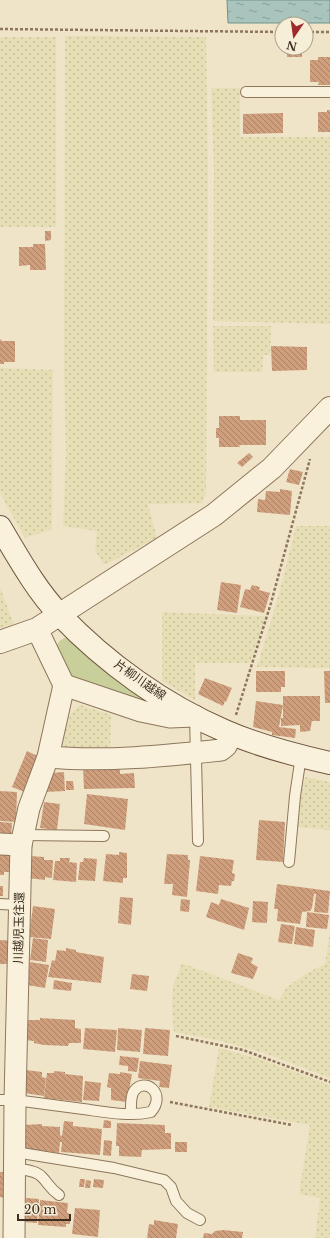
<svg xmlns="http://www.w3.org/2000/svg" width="330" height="1238" font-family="'Libre Baskerville','Noto Sans JP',serif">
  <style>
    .farmland { fill: url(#farmland-dots) }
    .garden { fill: #c9cf9b }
    .water { fill: url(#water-ripples); stroke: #6f938a }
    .building { fill: url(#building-back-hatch) }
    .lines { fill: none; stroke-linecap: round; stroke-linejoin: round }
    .service-casing { stroke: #8d765c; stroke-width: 12 }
    .minor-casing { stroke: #8d765c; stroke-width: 23 }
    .tertiary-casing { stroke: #8d765c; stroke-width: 24 }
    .secondary-casing { stroke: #6f573f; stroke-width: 24 }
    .path { stroke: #8d765c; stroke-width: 2.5; stroke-dasharray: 3 2; stroke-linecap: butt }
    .service { stroke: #faf1dc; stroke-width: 10 }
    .minor { stroke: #faf1dc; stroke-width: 21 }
    .tertiary { stroke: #faf1dc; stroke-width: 22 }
    .secondary { stroke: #faf1dc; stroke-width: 22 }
    .labels { text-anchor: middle; stroke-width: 3.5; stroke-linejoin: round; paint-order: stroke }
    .street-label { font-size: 12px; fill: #3d2e20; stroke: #f7eed8 }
  </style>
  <defs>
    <pattern id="farmland-dots" width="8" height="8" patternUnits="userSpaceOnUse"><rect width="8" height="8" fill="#e6deb5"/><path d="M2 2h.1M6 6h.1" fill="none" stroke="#c6bf9b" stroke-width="1.8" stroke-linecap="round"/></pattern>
    <pattern id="water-ripples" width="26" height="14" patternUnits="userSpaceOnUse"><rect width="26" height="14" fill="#a9c4bc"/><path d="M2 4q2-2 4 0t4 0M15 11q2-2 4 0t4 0" fill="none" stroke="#8ba098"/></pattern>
    <pattern id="building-back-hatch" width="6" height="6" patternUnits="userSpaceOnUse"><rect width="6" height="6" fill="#cf9f7d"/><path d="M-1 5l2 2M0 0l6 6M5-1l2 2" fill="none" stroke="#a98266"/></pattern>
  </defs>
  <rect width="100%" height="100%" fill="#f0e4c8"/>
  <g class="farmland">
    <path d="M65,36L206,37L208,177L206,492L202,503L148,504L157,538L104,565L95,550L97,531L63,526L66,452L64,368Z"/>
    <rect x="0" y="37" width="56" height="190"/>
    <path d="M211,88H240V137H330V324L213,321L214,168Z"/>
    <path d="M213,326H271L270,355H263L262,372H214Z"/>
    <path d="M0,368L53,370L52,529L25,538L0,493Z"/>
    <path d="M296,526H330V668L257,667L279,594Z"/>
    <path d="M0,588L14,624L0,628Z"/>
    <path d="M162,612L265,616L261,633L250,663H196L195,648V700L162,681Z"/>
    <path d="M80,705L111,715L110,748H59L71,713Z"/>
    <path d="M306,777L330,782V830L297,827L303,784Z"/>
    <path d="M330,929V1078L264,1053L221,1041L174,1032L172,1009L173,986L182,963L279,1000L287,987L307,973L325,964Z"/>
    <path d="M219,1048L260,1059L330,1085V1238H315L320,1198L299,1194L310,1125L209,1107Z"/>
  </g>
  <path class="garden" d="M67,637L153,703L150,707L66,679C61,666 46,644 67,637Z"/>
  <path class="water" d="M227,0H330V23H228Z"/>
  <g class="building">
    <rect x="287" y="48" width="15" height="9"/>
    <path d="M318,57H330V85H318L319,82H310V60H318Z"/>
    <path d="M327,110H330V132H318V112H327Z"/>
    <path d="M283,113V133L243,134V114Z"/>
    <path d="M45,231H51V240L45,241Z"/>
    <path d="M33,244H45L46,270H30V265L19,266V247H33Z"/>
    <path d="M0,339L2,341H15V362H4V364H0Z"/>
    <path d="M271,346L307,347V370L272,371Z"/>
    <path d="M219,416H240V420H266V445H239L240,447H219V438H216V428H219Z"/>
    <path d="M249,453L253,457L242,467L237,463Z"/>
    <path d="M290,469L303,472L299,485L286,482Z"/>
    <path d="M280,489L292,491L290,515L257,512L258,499L265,500L266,491L280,492Z"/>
    <path d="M221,582L241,585L237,613L217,610Z"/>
    <path d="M252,585L260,587L259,590L270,593L264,613L240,607L245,589L250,590Z"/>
    <path d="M256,671H285V687H281V692H256Z"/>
    <path d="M324,671H330V703H325Z"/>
    <path d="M205,678L232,688L226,702L225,701L223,706L198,694Z"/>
    <path d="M283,696H320V721H312L310,731L300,732V725L281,726V718H283Z"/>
    <path d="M256,701L283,705L279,727L296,729L295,738L272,735V732L253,727Z"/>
    <path d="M27,751L42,758L27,793L12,787Z"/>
    <path d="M120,764V774L134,773L135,788L84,789L83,766Z"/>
    <path d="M64,772L65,791L44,792L49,773Z"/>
    <path d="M66,781H73L74,790H66Z"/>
    <path d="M0,791L17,792L16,822L0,821Z"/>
    <path d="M87,794L128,799L125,830L84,824Z"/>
    <path d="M44,802L60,804L57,830L40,828Z"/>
    <path d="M259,820L285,822L283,862L256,860Z"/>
    <path d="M0,822L12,823L11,837H0Z"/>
    <path d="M119,852L127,853V878H123V883L103,881L106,854L119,855Z"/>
    <path d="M0,854H11V872H4V875H0Z"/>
    <path d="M167,854L188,855V860H190L187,897L172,895L173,884H164Z"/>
    <path d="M30,856L44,857V860H53L52,878L45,877V880L28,878Z"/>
    <path d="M200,856L234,860L232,873L235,874L234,881H232L231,886L219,885L218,894L196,891Z"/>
    <path d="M60,858H70L69,862L77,863L76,882L53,880L55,861H60Z"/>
    <path d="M84,858L97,859L95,881L78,880L80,862H83Z"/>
    <path d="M277,884L330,891L328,913L314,912L316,894H314L312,908L310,911L302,912L300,924L277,921L278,909H274Z"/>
    <rect x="0" y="886" width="3" height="10"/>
    <path d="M120,897L133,898L131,925L118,923Z"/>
    <path d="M181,899L190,900L189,912L180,911Z"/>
    <path d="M221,899L249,908L244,930L206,917L211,902L219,905Z"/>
    <path d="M253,901L268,902L267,923L252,922Z"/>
    <path d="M33,906L55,909L51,939L29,937Z"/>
    <path d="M307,912L329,915L327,929L306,927Z"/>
    <path d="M281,924L295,926L292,944L278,942Z"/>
    <path d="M296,927L315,930L313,947L294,944Z"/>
    <path d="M33,938L48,940L46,962L30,960Z"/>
    <path d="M0,940L13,941L10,964H0Z"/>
    <path d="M66,948L76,950V952L104,957L101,983L48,977L52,960L55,961L57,950L66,951Z"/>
    <path d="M238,953L253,958L251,963L258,967L253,979L231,973Z"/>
    <path d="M30,962L49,965L45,988L27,985Z"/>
    <path d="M132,974L149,976L147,991L130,989Z"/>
    <path d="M54,980L72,983L71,991L53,989Z"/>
    <path d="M40,1018L75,1020V1028L81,1029V1043H69L68,1046L44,1045L34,1043V1041L24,1040V1020H40Z"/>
    <path d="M85,1028L117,1030L115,1052L83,1049Z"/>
    <path d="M118,1028L142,1030L140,1052L117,1050Z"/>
    <path d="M145,1028L170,1030L168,1056L143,1054Z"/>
    <path d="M120,1056L139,1058L137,1072L128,1071V1066L119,1065Z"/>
    <path d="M140,1061L172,1065L169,1088L159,1087L160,1081L138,1078Z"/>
    <path d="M26,1070L42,1072V1077L46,1078L44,1096L24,1093Z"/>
    <path d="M54,1071L65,1072V1074L83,1076L82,1102L44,1098L47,1073H54Z"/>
    <path d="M120,1072L132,1074L127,1102L111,1100V1088L107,1087L109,1073L120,1074Z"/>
    <path d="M85,1081L101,1083L99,1101L83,1100Z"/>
    <path d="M104,1120L111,1121V1128H103Z"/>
    <path d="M64,1121L73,1122V1126L102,1129L100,1155L61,1152L62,1142H60L59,1153L22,1148L24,1125L42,1124V1126L60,1127V1135L62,1136Z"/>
    <path d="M117,1123L165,1125V1133H171V1149L142,1150L141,1157L119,1156V1146H116Z"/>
    <path d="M104,1140L112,1141L111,1156L103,1155Z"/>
    <rect x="175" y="1142" width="12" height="10"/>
    <path d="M0,1172H3V1179L5,1180V1198L0,1197Z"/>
    <path d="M80,1179H85L84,1187H79Z"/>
    <path d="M94,1179L104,1180L103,1188L93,1187Z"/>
    <path d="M86,1180L91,1181L90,1188H85Z"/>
    <path d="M26,1198L39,1199L37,1223L24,1222Z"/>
    <path d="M40,1200L68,1203L67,1213L70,1214V1224H66V1227L38,1225Z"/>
    <path d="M75,1208L100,1210L98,1237L72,1234Z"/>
    <path d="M154,1220L178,1224L176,1238H147L149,1224L154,1225Z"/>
    <path d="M223,1230L243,1232L242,1238H203L204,1233L212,1234L215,1231Z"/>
  </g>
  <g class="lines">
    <g class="service-casing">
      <g id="service">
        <path d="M246,92H330"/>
        <path d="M195,716L198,841"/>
        <path d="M24,835L104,836"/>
        <path d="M289,862L295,796L301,756"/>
        <path d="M0,904L19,905"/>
        <path d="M0,1100H15C37,1103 60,1106 83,1109C105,1112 129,1117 151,1112C167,1094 145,1076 134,1091C130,1097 131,1107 131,1113"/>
        <path d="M15,1152L114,1168L164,1180L171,1187L176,1201L187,1213L200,1220"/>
        <path d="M15,1168C23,1170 36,1170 42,1177C49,1184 49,1188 59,1195"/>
      </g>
    </g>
    <g class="minor-casing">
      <g id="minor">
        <path d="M64,685L141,711L170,717L195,716"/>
        <path d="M48,757C105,762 165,756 221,750L226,746L232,734"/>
        <path d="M0,844L21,845"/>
        <path d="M14,1238L15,1100L21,845L29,808L48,757L64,685L37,629"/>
      </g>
    </g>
    <g class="tertiary-casing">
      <path id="tertiary" d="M0,642L37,629L214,515L272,468L330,408"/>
    </g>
    <g class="secondary-casing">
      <path id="secondary" d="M0,527C18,557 36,590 60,615C106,663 164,705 225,731C259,746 294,755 330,763"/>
    </g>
    <g class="path">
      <path d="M0,29L282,32"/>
      <path d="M306,32H330"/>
      <path d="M236,715L271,603L310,459"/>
      <path d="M176,1036L243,1050L330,1082"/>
      <path d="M170,1102L292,1125"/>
    </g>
    <use href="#service" class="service"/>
    <use href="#minor" class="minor"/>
    <use href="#tertiary" class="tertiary"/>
    <use href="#secondary" class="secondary"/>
  </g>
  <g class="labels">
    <g class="street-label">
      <text transform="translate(140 680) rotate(35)" y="4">片柳川越線</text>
      <text transform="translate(19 928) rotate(-89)" y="4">川越児玉往還</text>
    </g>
  </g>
  <g transform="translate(294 36) rotate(193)"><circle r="19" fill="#f7eed8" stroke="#ada18e"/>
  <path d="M0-3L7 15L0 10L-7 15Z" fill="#9e2a2b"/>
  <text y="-6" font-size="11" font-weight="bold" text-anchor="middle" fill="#3d2e20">N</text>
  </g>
  <path d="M18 1214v6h52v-6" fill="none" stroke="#3d2e20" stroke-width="2"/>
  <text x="24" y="1214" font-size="12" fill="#3d2e20" stroke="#f7eed8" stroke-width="3" paint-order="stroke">20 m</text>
</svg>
